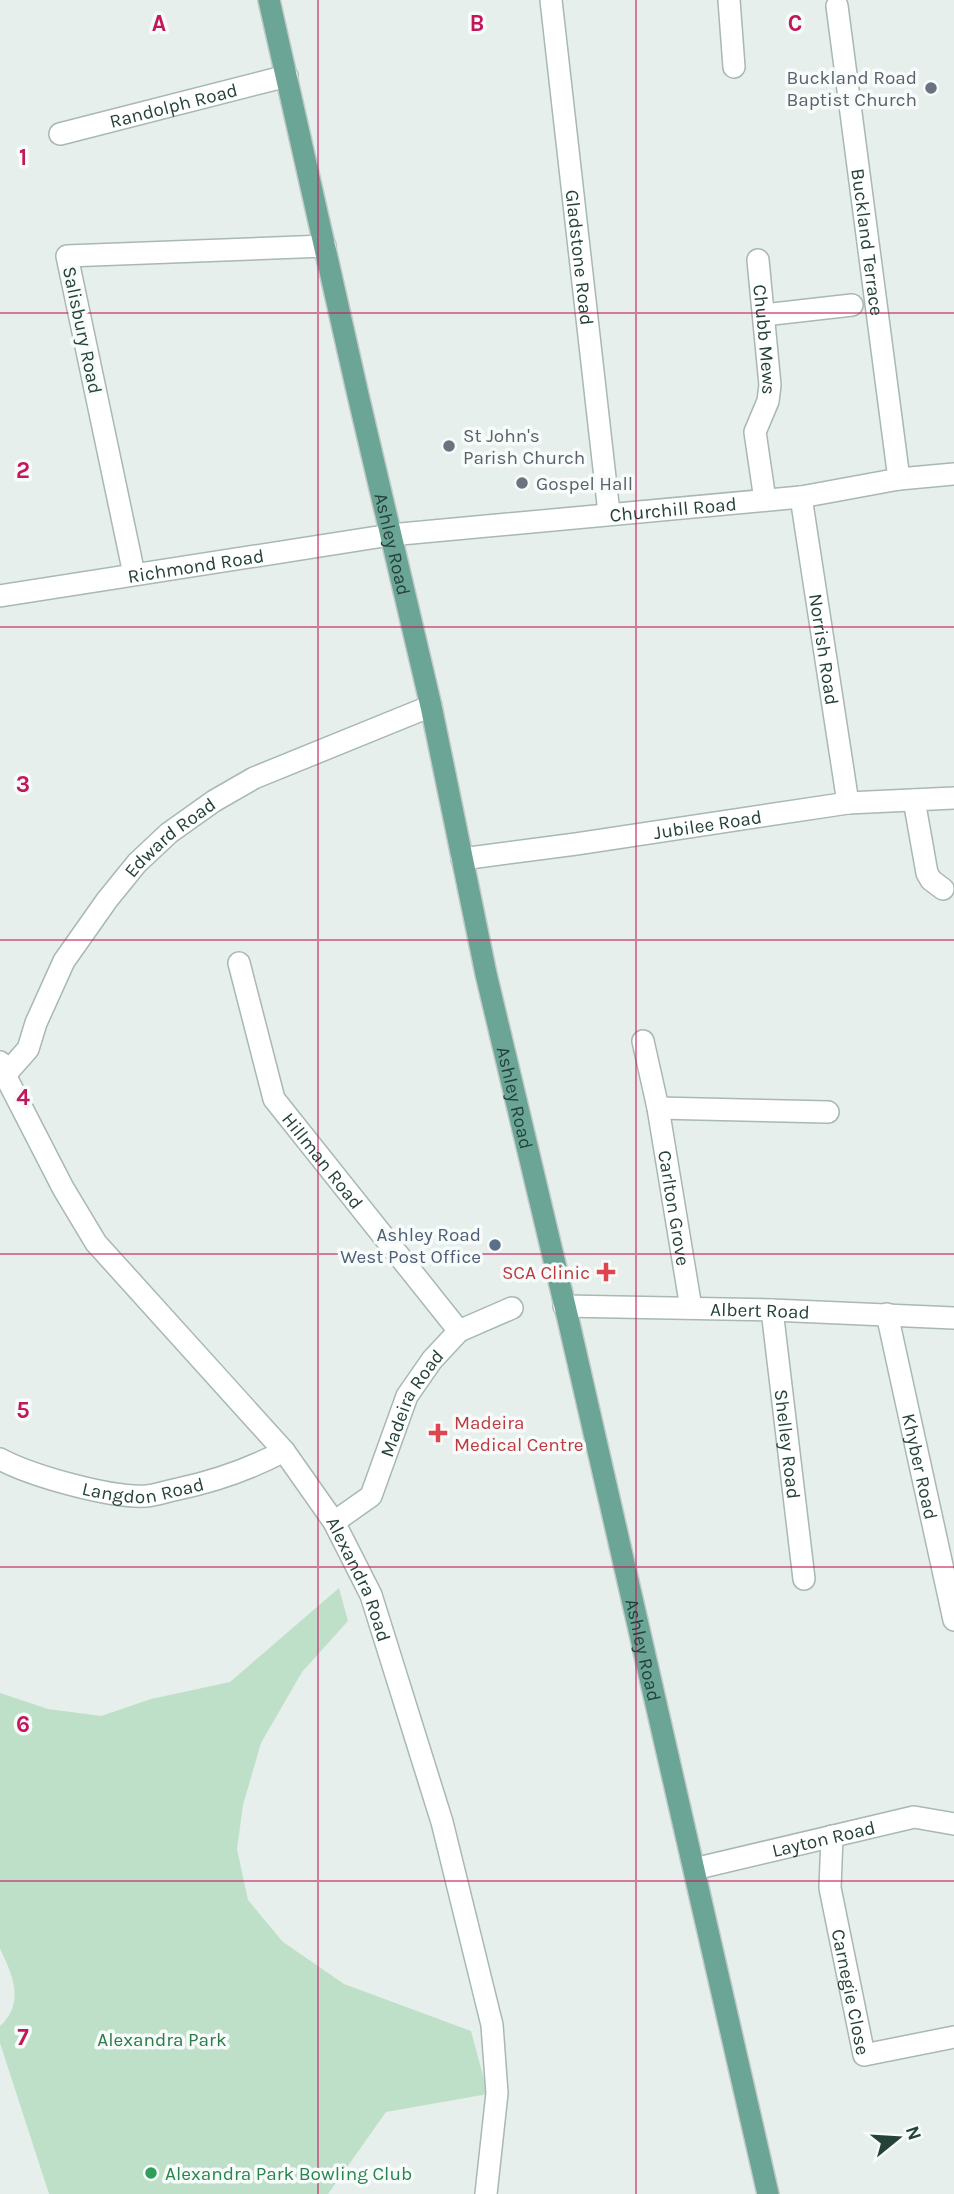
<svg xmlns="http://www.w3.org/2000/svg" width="954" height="2194" font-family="Karla,sans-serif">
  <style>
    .green { fill: #bfe0c8 }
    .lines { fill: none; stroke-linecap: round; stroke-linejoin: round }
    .minor-casing { stroke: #a8b8b2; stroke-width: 24 }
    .major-casing { stroke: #c2cac8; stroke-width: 24 }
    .minor { stroke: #fff; stroke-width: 21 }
    .major { stroke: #6aa596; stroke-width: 21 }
    .grid { fill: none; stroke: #c2185b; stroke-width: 2; stroke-opacity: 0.55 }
    .worship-dot { fill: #6b7280; stroke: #f7fbf9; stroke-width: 2.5 }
    .service-dot { fill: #5c6f8a; stroke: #f7fbf9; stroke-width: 2.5 }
    .health-dot { fill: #e0444e; stroke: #f7fbf9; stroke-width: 2.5 }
    .leisure-dot { fill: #2e9e5b; stroke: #f7fbf9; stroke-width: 2.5 }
    .labels { text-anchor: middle; stroke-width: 7; stroke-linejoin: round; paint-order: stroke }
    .worship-label { font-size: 19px; fill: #5b616d; stroke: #f7fbf9; text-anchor: start }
    .street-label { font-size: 19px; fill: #24423a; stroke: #f7fbf9 }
    .service-label { font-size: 19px; fill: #4e5e75; stroke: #f7fbf9; text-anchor: end }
    .health-label { font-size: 19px; fill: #be3a42; stroke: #f7fbf9; text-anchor: end }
    .park-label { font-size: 19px; fill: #2d7a4b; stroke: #f7fbf9 }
    .leisure-label { font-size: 19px; fill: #27864d; stroke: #f7fbf9; text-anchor: start }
    .grid-label { font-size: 23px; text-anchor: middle; font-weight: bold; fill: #c2185b; stroke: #f7fbf9; stroke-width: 7; stroke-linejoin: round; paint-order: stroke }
  </style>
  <rect width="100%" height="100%" fill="#e6efeb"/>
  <path class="green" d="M339,1588L348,1621L302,1672L261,1743L243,1805L237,1849L248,1900L283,1942L344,1984L471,2031L488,2094L386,2112L328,2194H49L0,2043V2026C25,2003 13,1975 0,1949V1693L48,1709L101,1716L151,1699L230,1682Z"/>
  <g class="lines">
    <g class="minor-casing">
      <g id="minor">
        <path id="s1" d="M551,0L609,513"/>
        <path d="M729,0L734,67"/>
        <path id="s2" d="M837,6L899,479"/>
        <path id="s3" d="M60,134L287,76"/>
        <path id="s4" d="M758,260L770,385L768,401L755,432L765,500"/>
        <path d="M764,315L852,305"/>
        <path id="s5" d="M801,497L848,803"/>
        <path d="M134,574L67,256L325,246"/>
        <path id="s6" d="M0,596L390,535L801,497L899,479L954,474"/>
        <path d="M914,800L927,873L931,880L943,889"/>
        <path id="s7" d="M462,859L576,844L848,803L954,798"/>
        <path id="s8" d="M239,963L274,1099L459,1331"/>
        <path id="s9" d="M643,1041L658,1108L691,1308"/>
        <path id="s10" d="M0,1062L5,1075L63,1188L96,1243L284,1451L334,1522L371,1595L442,1822L492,2025L497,2093L486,2194"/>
        <path id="s11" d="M5,1075L28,1049L36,1023L64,961L107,900L137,863L169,833L214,801L254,778L431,706"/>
        <path d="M658,1108L828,1112"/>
        <path id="s12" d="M564,1306L772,1310L954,1318"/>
        <path id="s13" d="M772,1310L804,1579"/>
        <path id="s14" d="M887,1314L954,1620"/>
        <path id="s15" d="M0,1459C32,1476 110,1498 146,1496C156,1495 168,1491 178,1489C216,1481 250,1469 284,1451"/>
        <path id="s16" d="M334,1522L371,1496L407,1396L432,1360L459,1331L512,1308"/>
        <path id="s17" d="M832,1836L830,1888L864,2055L954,2037"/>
        <path id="s18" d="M694,1869L914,1817L954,1824"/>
      </g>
    </g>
    <g class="major-casing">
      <g id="major">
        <path id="s19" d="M269,0L358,395L431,706L486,974L569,1323L768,2194"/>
      </g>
    </g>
    <use href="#minor" class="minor"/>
    <use href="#major" class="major"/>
  </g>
  <path class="grid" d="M318,0V2194M636,0V2194M0,313H954M0,627H954M0,940H954M0,1254H954M0,1567H954M0,1881H954"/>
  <g class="worship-dot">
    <circle cx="931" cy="88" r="7"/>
    <circle cx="449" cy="446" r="7"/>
    <circle cx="522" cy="483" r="7"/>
  </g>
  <circle class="service-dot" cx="495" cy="1245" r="7"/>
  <g class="health-dot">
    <path d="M602.5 1261.5h7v7h7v7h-7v7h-7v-7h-7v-7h7z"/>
    <path d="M434.5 1422.5h7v7h7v7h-7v7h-7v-7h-7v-7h7z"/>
  </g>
  <circle class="leisure-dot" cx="151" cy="2173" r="7"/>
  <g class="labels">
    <g class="worship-label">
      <text x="917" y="84" text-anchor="end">Buckland Road<tspan x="917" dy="22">Baptist Church</tspan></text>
      <text x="463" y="442">St John's<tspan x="463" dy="22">Parish Church</tspan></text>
      <text x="536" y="490">Gospel Hall</text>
    </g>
    <g class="street-label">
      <text dy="7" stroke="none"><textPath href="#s3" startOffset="117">Randolph Road</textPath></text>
      <text dy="7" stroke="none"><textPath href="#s2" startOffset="238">Buckland Terrace</textPath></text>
      <text dy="7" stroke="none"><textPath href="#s1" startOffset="259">Gladstone Road</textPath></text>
      <text transform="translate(83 330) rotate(78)" y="7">Salisbury Road</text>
      <text dy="7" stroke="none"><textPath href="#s4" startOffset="80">Chubb Mews</textPath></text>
      <text dy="7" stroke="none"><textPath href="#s6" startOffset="679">Churchill Road</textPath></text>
      <text dy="7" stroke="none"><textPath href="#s19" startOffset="558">Ashley Road</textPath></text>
      <text dy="7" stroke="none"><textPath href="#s6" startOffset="198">Richmond Road</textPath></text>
      <text dy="7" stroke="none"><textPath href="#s5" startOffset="154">Norrish Road</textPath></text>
      <text dy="7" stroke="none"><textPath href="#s7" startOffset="248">Jubilee Road</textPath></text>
      <text dy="7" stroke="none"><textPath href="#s11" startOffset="294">Edward Road</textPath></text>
      <text dy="7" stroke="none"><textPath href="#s19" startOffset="1125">Ashley Road</textPath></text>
      <text dy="7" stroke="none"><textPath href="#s8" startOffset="219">Hillman Road</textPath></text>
      <text dy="7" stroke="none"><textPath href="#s9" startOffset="170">Carlton Grove</textPath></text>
      <text dy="7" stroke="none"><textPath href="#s12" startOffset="196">Albert Road</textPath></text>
      <text dy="7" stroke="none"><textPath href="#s16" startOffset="147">Madeira Road</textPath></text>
      <text dy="7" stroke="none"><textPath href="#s13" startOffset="135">Shelley Road</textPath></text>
      <text dy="7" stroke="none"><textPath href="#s14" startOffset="156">Khyber Road</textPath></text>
      <text dy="7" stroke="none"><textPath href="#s15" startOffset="149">Langdon Road</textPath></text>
      <text dy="7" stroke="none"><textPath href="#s10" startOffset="635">Alexandra Road</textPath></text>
      <text dy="7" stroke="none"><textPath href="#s19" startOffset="1692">Ashley Road</textPath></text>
      <text dy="7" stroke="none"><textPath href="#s18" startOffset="133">Layton Road</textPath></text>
      <text dy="7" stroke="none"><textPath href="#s17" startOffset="158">Carnegie Close</textPath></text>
    </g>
    <g class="service-label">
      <text x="481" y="1241">Ashley Road<tspan x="481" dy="22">West Post Office</tspan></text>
    </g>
    <g class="health-label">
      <text x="590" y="1279">SCA Clinic</text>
      <text x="454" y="1429" text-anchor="start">Madeira<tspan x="454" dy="22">Medical Centre</tspan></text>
    </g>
    <g class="park-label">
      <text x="162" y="2046">Alexandra Park</text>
    </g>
    <g class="leisure-label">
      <text x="165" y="2180">Alexandra Park Bowling Club</text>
    </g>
  </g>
  <g class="grid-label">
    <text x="159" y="31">A</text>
    <text x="477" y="31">B</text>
    <text x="795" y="31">C</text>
    <text x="23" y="165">1</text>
    <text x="23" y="478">2</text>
    <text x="23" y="792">3</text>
    <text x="23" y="1105">4</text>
    <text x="23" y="1418">5</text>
    <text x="23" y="1732">6</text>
    <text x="23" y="2045">7</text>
  </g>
  <g transform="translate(898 2138) rotate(72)" stroke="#f7fbf9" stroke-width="5" paint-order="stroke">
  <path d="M0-5L12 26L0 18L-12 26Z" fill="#24423a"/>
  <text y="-10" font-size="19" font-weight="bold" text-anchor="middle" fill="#24423a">N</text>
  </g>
</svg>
